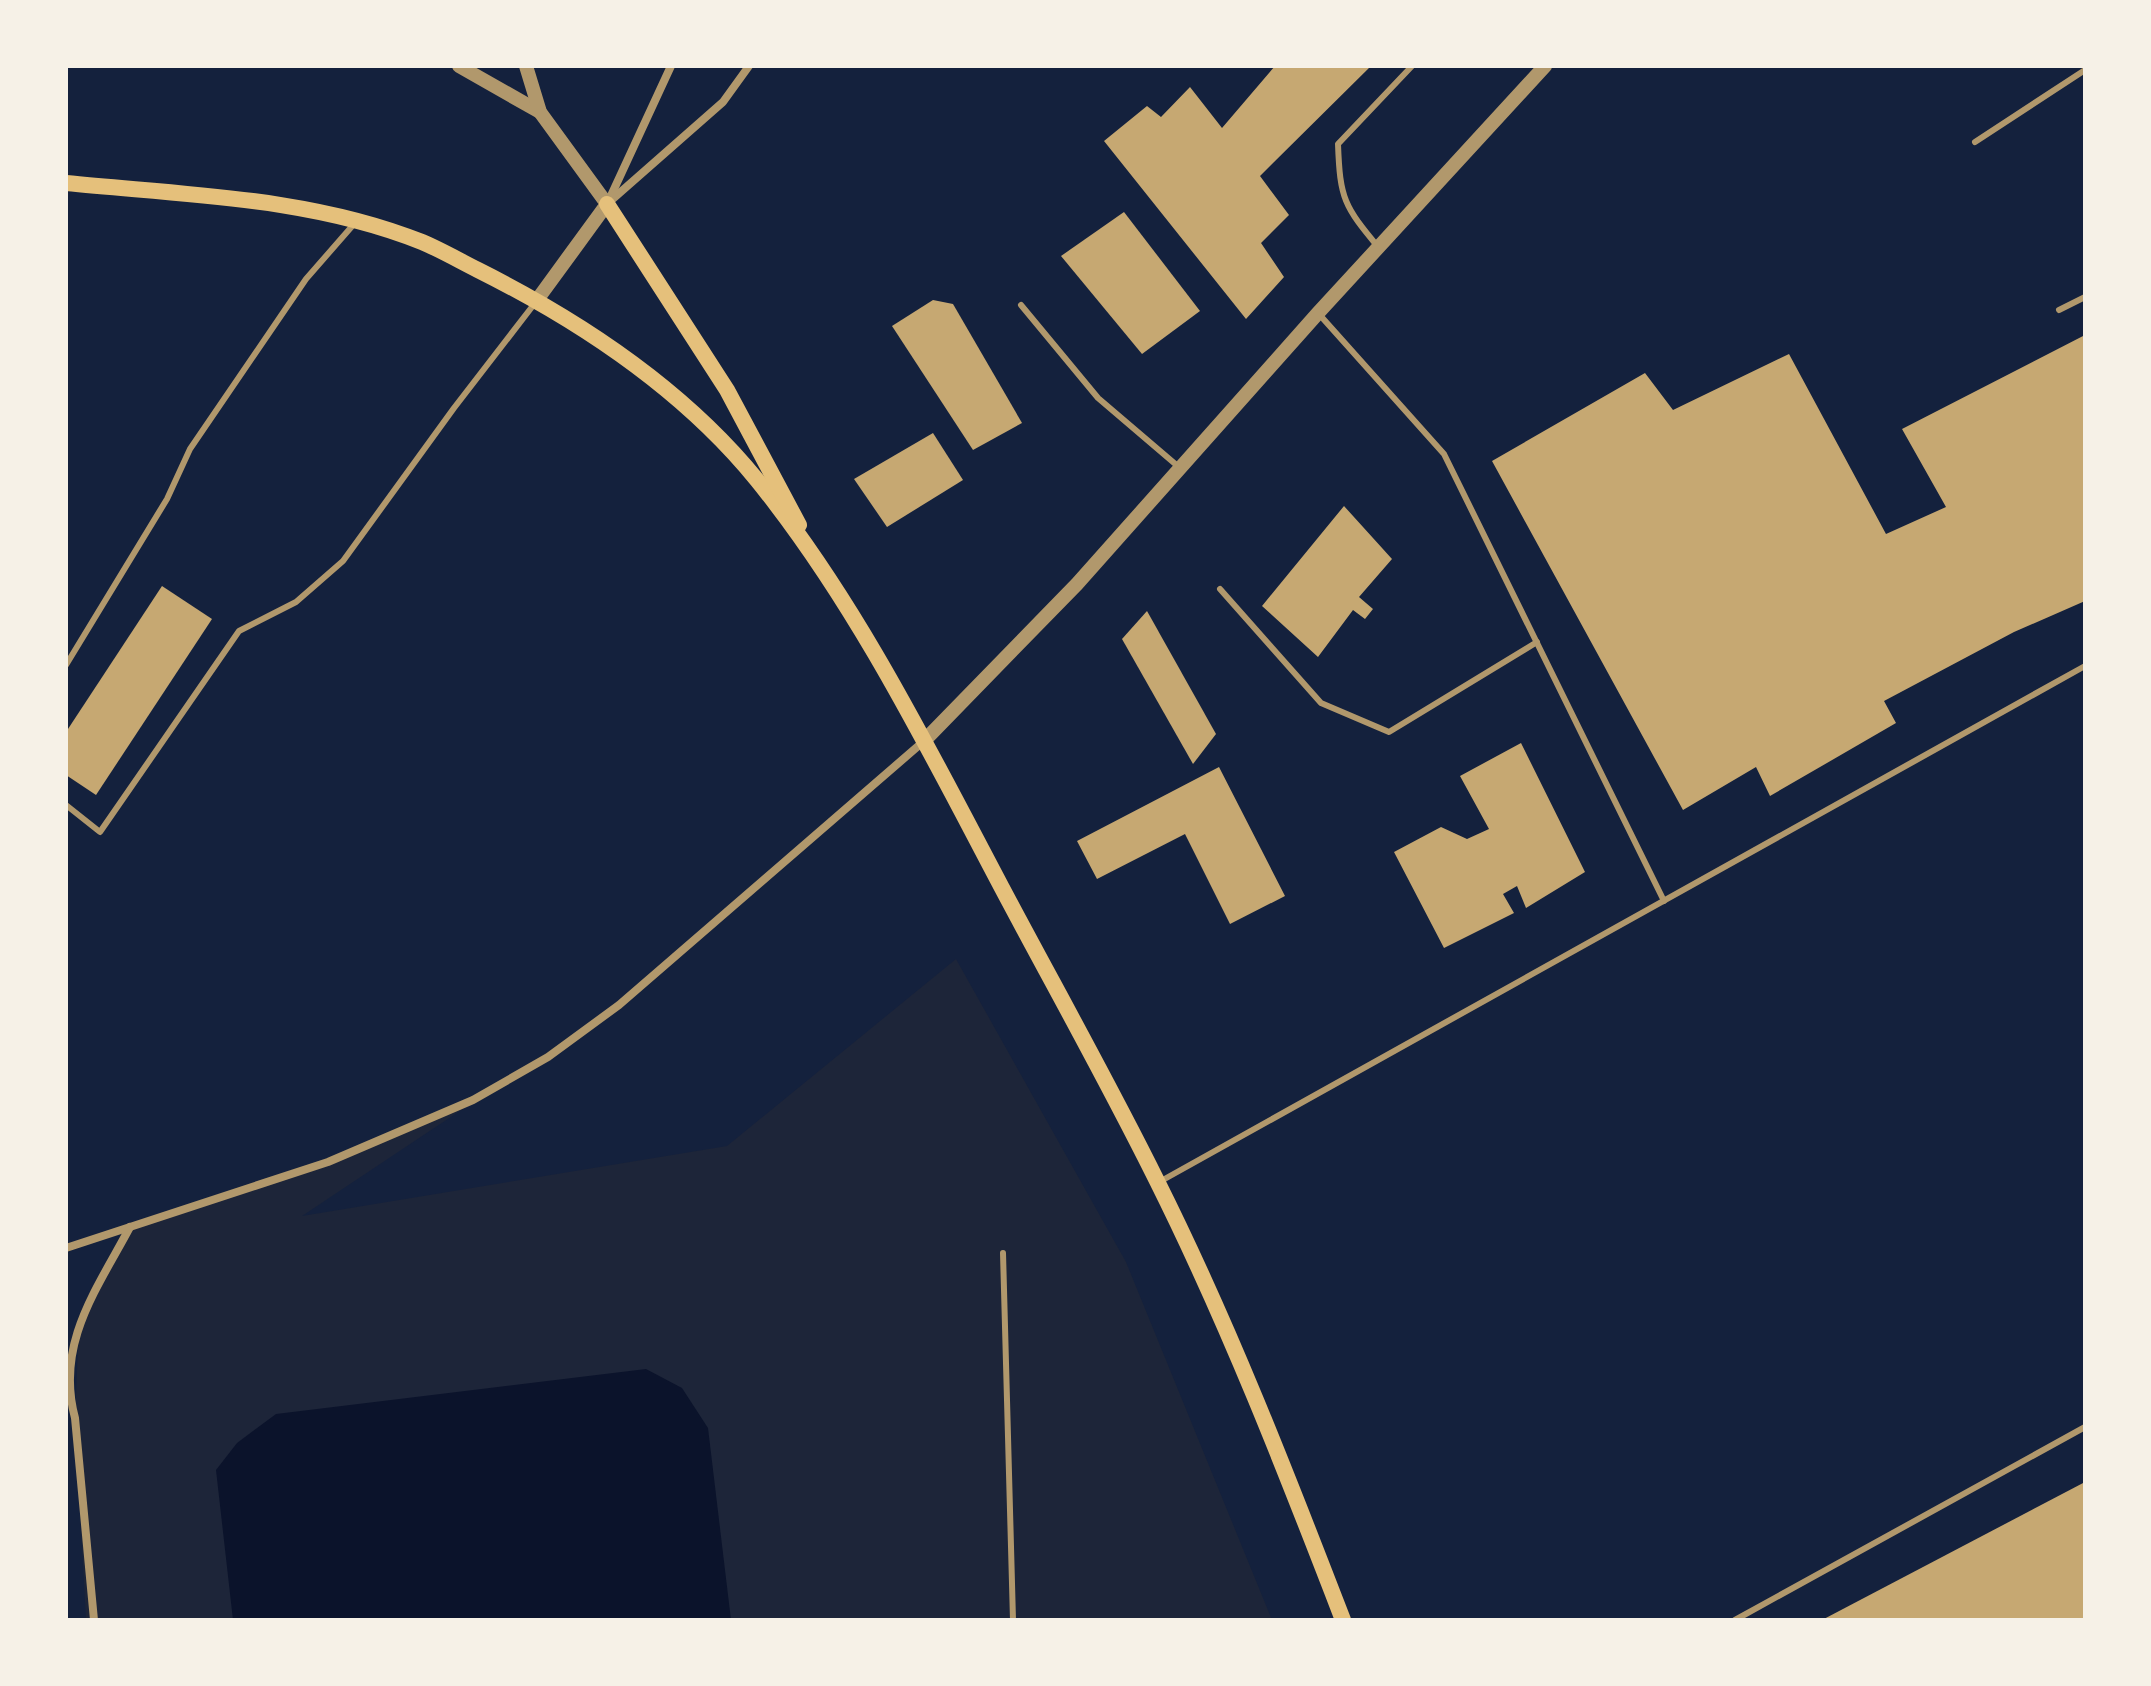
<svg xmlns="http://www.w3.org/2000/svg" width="2151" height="1686" font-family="Cabin,sans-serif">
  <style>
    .green { fill: #1d2539 }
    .water { fill: #0b132b }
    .building { fill: #c6a872 }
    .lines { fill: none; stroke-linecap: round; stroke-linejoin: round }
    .service { stroke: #b1986c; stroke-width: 6 }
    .minor { stroke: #b1986c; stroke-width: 8 }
    .tertiary { stroke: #b1986c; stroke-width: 14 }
    .secondary { stroke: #e5c07b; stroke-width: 16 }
  </style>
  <rect width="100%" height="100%" fill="#14213d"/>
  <path class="green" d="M956,959L1126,1262L1272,1620H86L75,1418L79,1323L131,1226L328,1162L473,1100L619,1005L302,1216L727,1146Z"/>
  <path class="water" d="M646,1369L682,1388L708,1428L731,1620H233L216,1470L237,1443L276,1414Z"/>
  <g class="building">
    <path d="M1275,66H1371L1260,176L1289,215L1261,243L1284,277L1246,319L1104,141L1147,106L1161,117L1190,87L1222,128Z"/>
    <path d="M1124,212L1200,311L1142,354L1061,256Z"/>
    <path d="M933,300L953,304L1022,423L973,450L892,326Z"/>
    <path d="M2085,335V601L2014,632L1884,701L1896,723L1770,796L1756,767L1683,810L1492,461L1645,373L1673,410L1789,354L1886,534L1946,507L1902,429Z"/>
    <path d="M933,433L963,480L887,527L854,479Z"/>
    <path d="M1344,506L1392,559L1359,597L1373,609L1365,619L1353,610L1318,657L1262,606Z"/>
    <path d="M162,586L212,619L96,795L66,775V732Z"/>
    <path d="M1147,611L1216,734L1193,764L1122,639Z"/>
    <path d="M1521,743L1585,872L1526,908L1517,886L1503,894L1514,913L1444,948L1394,852L1441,827L1467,839L1489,829L1460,776Z"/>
    <path d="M1219,767L1285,896L1230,924L1185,834L1097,879L1077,841Z"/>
    <path d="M2085,1482V1620H1822Z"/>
  </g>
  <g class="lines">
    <g class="service">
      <path d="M1975,142L2085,70"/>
      <path d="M1379,248C1344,206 1340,199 1338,144L1412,66"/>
      <path d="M1021,305L1098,398L1180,468"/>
      <path d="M2059,310L2085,297"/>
      <path d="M1318,313L1444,454L1664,901"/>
      <path d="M1220,589L1321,703L1389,732L1537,642"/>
      <path d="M66,665L167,499L190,449L306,279L354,224"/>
      <path d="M66,805L100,832L239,631L296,602L343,561L454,408L535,303"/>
      <path d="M1161,1181L2085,666"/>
      <path d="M1003,1253L1013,1620"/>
      <path d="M1735,1620L2085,1427"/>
    </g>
    <g class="minor">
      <path d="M609,200L671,66"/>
      <path d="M607,204L723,102L749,66"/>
      <path d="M66,1248L328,1162L473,1100L548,1057L619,1005L924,741"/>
      <path d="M94,1620L75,1418C55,1344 97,1289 130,1227"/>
    </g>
    <g class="tertiary">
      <path d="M459,66L540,112"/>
      <path d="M526,66L540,112L607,204L537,300"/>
      <path d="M924,741L1077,584L1318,313L1545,66"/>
    </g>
    <g class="secondary">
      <path d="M66,183C185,195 310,197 422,242C441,250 460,261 478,270C582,322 683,389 757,480C856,602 929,750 1002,888C1054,986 1108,1082 1157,1181C1228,1323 1286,1472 1343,1620"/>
      <path d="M607,204L727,390L799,525"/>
    </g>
  </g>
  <rect width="2151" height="1686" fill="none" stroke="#f6f1e7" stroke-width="136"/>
</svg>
